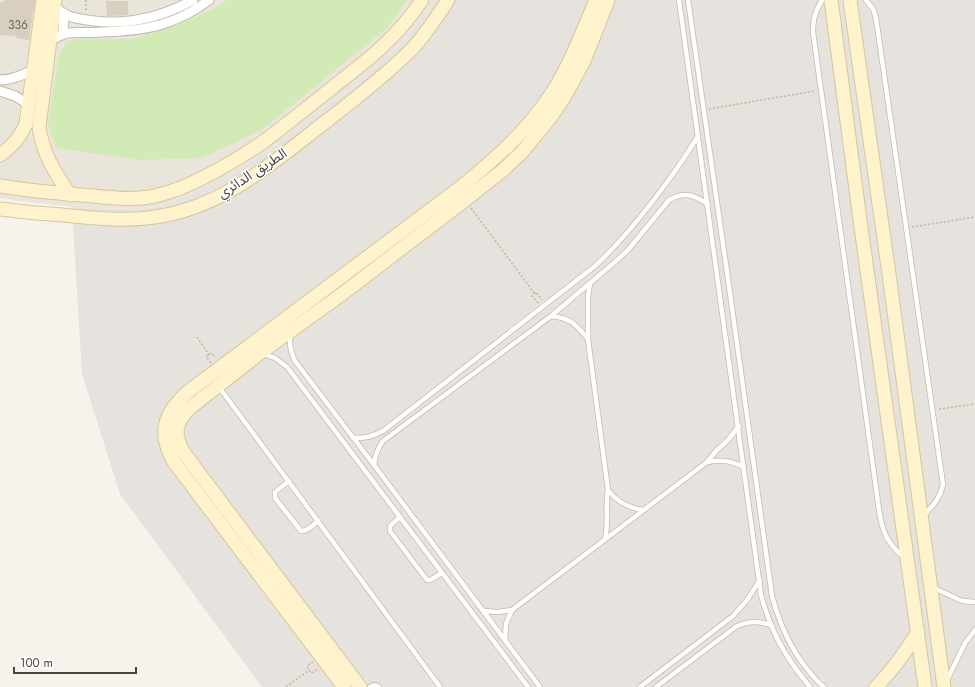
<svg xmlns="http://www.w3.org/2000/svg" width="975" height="687" font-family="Jost,'Noto Sans Arabic',sans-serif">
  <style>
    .residential { fill: #eae5da }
    .industrial { fill: #e6e2dd }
    .green { fill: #d2eab5 }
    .building { fill: #d8cfc1 }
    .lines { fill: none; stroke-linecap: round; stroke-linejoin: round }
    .lane-casing { stroke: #c2bbae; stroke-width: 6 }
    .street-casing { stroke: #c2bbae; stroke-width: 11 }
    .secondary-casing { stroke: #d6c79b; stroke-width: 15 }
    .path { stroke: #c4b79f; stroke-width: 1.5; stroke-dasharray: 2 2; stroke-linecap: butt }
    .lane { stroke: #fff; stroke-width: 4.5 }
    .street { stroke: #fff; stroke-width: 9 }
    .secondary { stroke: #fff3cd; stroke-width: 13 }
    .labels { text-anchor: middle; stroke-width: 3; stroke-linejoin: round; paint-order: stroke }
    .number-label { font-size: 12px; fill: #6e675b }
    .street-label { font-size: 14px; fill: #4b4439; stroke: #fff }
  </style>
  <rect width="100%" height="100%" fill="#f6f3ec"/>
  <path class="residential" d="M0,0H436L424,18L403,43L358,83L310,120L265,153L216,184L190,197L166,205L136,209L72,207L19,201L0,198Z"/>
  <path class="industrial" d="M436,0H975V687H262L120,494L82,374L72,207L123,209H136L151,208L166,205L178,201L216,184L265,153L310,120L358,83L403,43L424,18Z"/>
  <path class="green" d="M226,0H407L387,28L263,129L202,158L139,160L56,148L48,124L59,54L67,42L79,39H133L181,24L219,6Z"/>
  <g class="building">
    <path d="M4,0H35L29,40L16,38V36L0,35V2H4Z"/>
    <path d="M106,1H128V15L107,16Z"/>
  </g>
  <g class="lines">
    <g class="lane-casing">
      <g id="lane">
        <path d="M679,0L761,595C771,632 785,657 810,687"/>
        <path d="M688,0L730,293L772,596C780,626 792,653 813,676C816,680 820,684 824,687"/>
        <path d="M822,0C815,12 813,19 813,32L879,510C882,531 887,544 904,557"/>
        <path d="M866,0L873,9L876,18L943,484C940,498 934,505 924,515"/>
        <path d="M590,283L588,297V339L608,490C605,506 609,523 605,539"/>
        <path d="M551,316C571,318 575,324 588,339"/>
        <path d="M291,334C288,343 291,352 295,361L374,465L540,687"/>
        <path d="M264,354L275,358L287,367L528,687"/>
        <path d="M219,387L440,687"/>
        <path d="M353,438C365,438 372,437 383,431L595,266C621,242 641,217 662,189C675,172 687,154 698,136"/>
        <path d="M707,462C721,459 731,461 744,467"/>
        <path d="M374,465C375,455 377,449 383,441L551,316L590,283L615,262L628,250L669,200C685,191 693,195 708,204"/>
        <path d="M289,481L275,492V498L301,531C307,532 313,525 318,521"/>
        <path d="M608,490C617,502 629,508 644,510"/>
        <path d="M400,517L390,526V531L427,580H430L442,573"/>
        <path d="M932,587L962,601L975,602"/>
        <path d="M483,611L498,612L512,610L707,462L716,451L728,440L739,426"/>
        <path d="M505,639L506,624L512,610"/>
        <path d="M947,680L965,643L975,630"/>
        <path d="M370,687C373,685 376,684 379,687"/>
        <path d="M640,687L733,616L747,600L760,580"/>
        <path d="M656,687L737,626C750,621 757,621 771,625"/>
      </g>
    </g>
    <g class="street-casing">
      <g id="street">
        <path d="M54,6C59,10 63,14 69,16C77,19 86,20 94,21C128,25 162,17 193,0"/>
        <path d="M63,34L64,14"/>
        <path d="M49,41L59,36L67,33C78,32 90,33 101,32C143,31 175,26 209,0"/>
        <path d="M0,80C12,80 22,75 33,70"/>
        <path d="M0,91L15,96L28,104"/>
      </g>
    </g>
    <g class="secondary-casing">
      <g id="secondary">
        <path d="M55,0L39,127C43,155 55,172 70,195"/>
        <path d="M831,0L860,220L925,687"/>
        <path d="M850,0L889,274L944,687"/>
        <path d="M0,155C12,147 20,138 26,124L43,0"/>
        <path d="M0,186C31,191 63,194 94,196C112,198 131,200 149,197C159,196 169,192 178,189C210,176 238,159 266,140C289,122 311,105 333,87C368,60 397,38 422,0"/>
        <path d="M0,209C21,212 42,214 63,215C101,219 138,223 175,213C232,199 279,158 324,123C354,100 386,75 412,49C426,34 437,17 448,0"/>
        <path d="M344,687L174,462C157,432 164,413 189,391L461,187C495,159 525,133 550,96C570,66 582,32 596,0"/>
        <path d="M360,687L184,453C173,435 175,421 191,407L260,353L342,294L465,200L502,171L522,152L550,118L563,99L573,81L584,61L608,0"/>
        <path d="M876,687C894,669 905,653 918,632"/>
      </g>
    </g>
    <g class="path">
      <path d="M86,0V12"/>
      <path d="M709,109L815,91"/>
      <path d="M471,208L534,293"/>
      <path d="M912,227L975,217"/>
      <path d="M538,303L532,296L536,292L542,300"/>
      <path d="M197,337L209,355"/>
      <path d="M211,363L207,358V356L212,353L216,358"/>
      <path d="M939,409L975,404"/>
      <path d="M313,662L307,666V667L311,673L317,670"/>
      <path d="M286,687L309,670"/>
    </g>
    <use href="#lane" class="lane"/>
    <use href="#street" class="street"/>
    <use href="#secondary" class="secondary"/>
  </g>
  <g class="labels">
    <g class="number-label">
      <text x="18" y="29">336</text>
    </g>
    <g class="street-label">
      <text transform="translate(252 173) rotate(-33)" y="5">الطريق الدائري</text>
    </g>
  </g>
  <path d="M14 667v6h122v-6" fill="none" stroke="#4b4439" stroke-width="2"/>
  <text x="20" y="667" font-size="12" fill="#4b4439" stroke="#ffffff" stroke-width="3" paint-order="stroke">100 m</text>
</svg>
